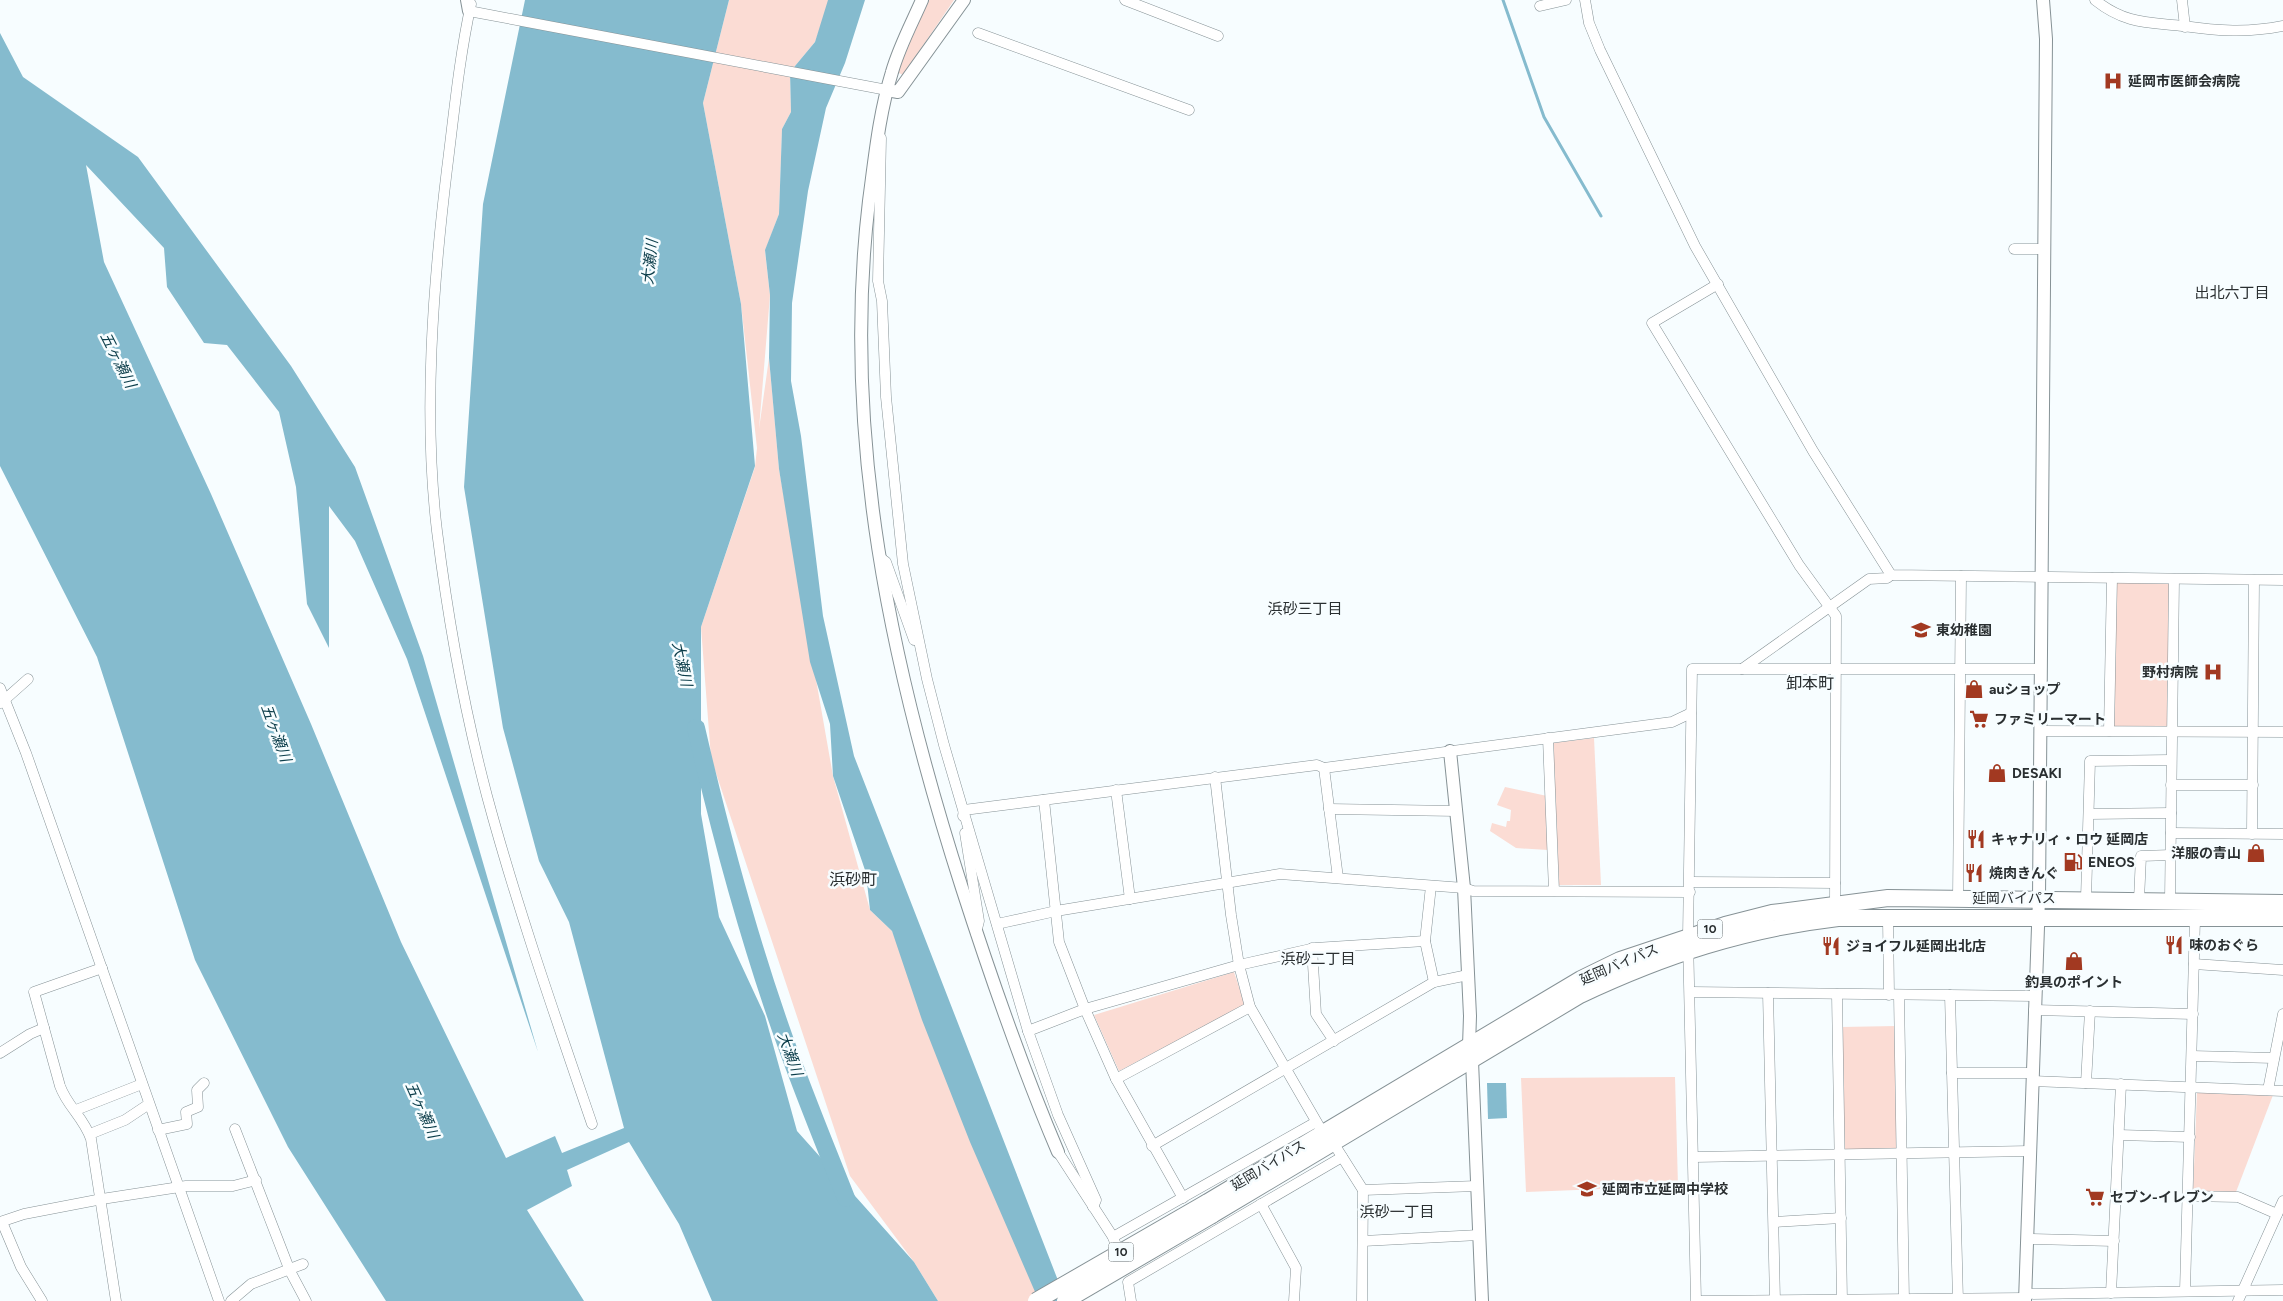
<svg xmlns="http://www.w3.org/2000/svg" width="2283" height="1301" font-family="Figtree,'Noto Sans JP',sans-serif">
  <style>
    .green { fill: #fbdcd4 }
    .water { fill: #85bbce }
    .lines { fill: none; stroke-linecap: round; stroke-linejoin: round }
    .stream { stroke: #85bbce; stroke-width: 3 }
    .river { stroke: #85bbce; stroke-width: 18 }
    .minor-casing { stroke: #869296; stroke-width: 11 }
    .tertiary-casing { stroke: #869296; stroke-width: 14 }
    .trunk-casing { stroke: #869296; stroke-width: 18 }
    .minor { stroke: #fff; stroke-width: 10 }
    .tertiary { stroke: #fff; stroke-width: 12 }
    .trunk { stroke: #fff; stroke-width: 16 }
    .trunk-bridge-casing { stroke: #869296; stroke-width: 18; stroke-linecap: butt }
    .trunk-bridge { stroke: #fff; stroke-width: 16 }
    .labels { text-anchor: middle; stroke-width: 5; stroke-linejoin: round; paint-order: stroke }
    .shield { fill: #f7fdff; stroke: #686d6f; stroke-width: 1 }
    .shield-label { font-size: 12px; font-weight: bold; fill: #2a2f31 }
    .poi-label { font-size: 14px; font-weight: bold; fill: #2a2f31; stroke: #f7fdff; text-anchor: start }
    .street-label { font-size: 14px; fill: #2a2f31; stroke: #f7fdff }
    .water-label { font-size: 15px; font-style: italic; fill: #0b3d4a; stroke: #f7fdff }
    .neighbourhood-label { font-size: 15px; fill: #2a2f31; stroke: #f7fdff }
    .quarter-label { font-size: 16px; fill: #2a2f31; stroke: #f7fdff }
  </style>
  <rect width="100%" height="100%" fill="#f7fdff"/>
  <g class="green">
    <path d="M729,0H830L815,42L790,72L791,112L782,129L779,214L765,251L770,295L759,429L769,358L779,469L833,776L870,910L892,931L1043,1301H938L914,1262L850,1176L711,758L701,627L755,467L757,448L741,304L703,103Z"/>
    <path d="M928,0H954L903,75L897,72Z"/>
    <path d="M2114,582L2170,583L2167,729H2111Z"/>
    <path d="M1594,738L1601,885H1559L1553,743Z"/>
    <path d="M1505,787L1547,796L1548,850L1516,848L1490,831L1492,823L1506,827L1507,821H1510L1511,810L1497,805Z"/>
    <path d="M1234,972L1245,1005L1119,1071L1094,1015Z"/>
    <path d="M1896,1026V1150L1843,1151L1841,1027Z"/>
    <path d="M1675,1077L1678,1186L1526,1192L1521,1078Z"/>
    <path d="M2197,1092L2273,1095L2236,1192L2193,1193Z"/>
  </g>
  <g class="water">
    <path d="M525,0H729L703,103L741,304L755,466L701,627V814L719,917L765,1016L797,1131L914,1262L938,1301H712L679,1224L629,1142L567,1170L572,1186L527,1210L584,1301H386L288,1147L195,960L97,657L0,466V33L23,77L138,157L291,366L355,467L423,656L538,1052L407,659L355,541L329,506V648L307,604L296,487L279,412L227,345L204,343L167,287L164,248L86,165L104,262L211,494L311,724L401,942L506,1158L555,1136L562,1153L624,1128L569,922L539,861L503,728L464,487L483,204Z"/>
    <path d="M828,0H865L845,63L826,108L808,191L792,303L791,381L801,436L823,616L854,756L1066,1301H1039L970,1142L922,1020L892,931L870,910L866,873L833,776L830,724L810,662L779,469L769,358L770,295L765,250L779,214L782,129L791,112L790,72L815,42Z"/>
    <path d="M1487,1083H1506L1507,1118L1488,1119Z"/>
  </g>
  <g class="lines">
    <path class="stream" d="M1503,0L1544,117L1601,216"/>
    <path class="river" d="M696,728C720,832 748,937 784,1038C803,1092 825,1145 846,1198"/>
    <g class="minor-casing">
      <g id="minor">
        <path d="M1125,0L1218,36"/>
        <path d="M1585,0L1589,23L1600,50L1695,246L1813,451L1891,575L2283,580"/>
        <path d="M2095,0C2125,24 2147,22 2183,26C2218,31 2248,33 2283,26"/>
        <path d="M2182,0L2185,27"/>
        <path d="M471,4C459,59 454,114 447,169C433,285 423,414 437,531C448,619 464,709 487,796C517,907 555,1016 592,1124"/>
        <path d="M1540,6L1566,0"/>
        <path d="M469,11L887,90"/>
        <path d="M978,33L1189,110"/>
        <path d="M881,138L878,281L882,301L886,397L903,564L927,679L944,745L1028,1031L1058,1115L1096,1200L1093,1207"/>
        <path d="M2014,249H2044"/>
        <path d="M1718,284L1652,323L1799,565L1836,616L1835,905"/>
        <path d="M882,559L886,562L914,640"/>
        <path d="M1742,669L1869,579L1887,578L1891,575"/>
        <path d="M0,688L26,753L219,1301"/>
        <path d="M1,703L28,679"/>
        <path d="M2040,731L2283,732"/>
        <path d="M2109,731L2112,578"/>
        <path d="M1548,738L1554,891"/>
        <path d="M1324,768L1338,878"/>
        <path d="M1215,777L1231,915L1239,965L1250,1007L1323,1133"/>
        <path d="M2171,785H2253"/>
        <path d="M1116,790L1130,899"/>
        <path d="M1044,800L1059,942L1085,1009L1116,1079L1183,1198"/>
        <path d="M1329,809L1457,811"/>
        <path d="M2089,814L2171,813"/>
        <path d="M963,816L964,810L1317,765L1324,768L1672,722L1691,713"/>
        <path d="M965,833L979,921L976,933"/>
        <path d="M2171,833L2283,834"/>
        <path d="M2252,834L2254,580"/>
        <path d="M1690,882L1835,883"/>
        <path d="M1431,886L1425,941L1434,982"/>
        <path d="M1958,898L1961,576"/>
        <path d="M2086,899L2090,761L2171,760"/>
        <path d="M2139,900L2141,856L2171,855"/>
        <path d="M2170,900L2174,579"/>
        <path d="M1888,919L1889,995"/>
        <path d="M997,924L1056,911L1280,874L1464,888L1473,891L1690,892"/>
        <path d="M1312,948L1316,1014L1334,1041"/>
        <path d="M2194,964L2283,970"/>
        <path d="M102,968L34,992L60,1086C67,1106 84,1118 91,1139L116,1301"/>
        <path d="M1691,992L2035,996"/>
        <path d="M1768,993L1775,1301"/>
        <path d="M1837,994L1842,1301"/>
        <path d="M1899,995L1904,1301"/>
        <path d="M1950,995L1958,1301"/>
        <path d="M2034,1010L2193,1014"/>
        <path d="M1028,1031L1085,1009L1239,965L1315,948L1425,941"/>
        <path d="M0,1053L30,1034L44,1028"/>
        <path d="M2192,1056L2274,1058"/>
        <path d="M1952,1073H2032"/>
        <path d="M1116,1079L1250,1007"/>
        <path d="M2032,1081L2283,1091"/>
        <path d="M2086,1083L2090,1011"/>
        <path d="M2268,1090L2283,1014"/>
        <path d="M76,1110L142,1084"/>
        <path d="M235,1129L290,1271L306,1301"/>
        <path d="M158,1130L187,1124L186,1112L198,1107L197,1090L204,1083"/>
        <path d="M90,1134L125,1120L149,1104"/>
        <path d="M2119,1135L2190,1137"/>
        <path d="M1334,1144L1363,1190L1362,1301"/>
        <path d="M1152,1146L1434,982L1468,975"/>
        <path d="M1058,1152L1113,1237L1120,1257"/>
        <path d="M1694,1157L2030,1151"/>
        <path d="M1363,1190L1477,1186"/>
        <path d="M2188,1196L2238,1197L2277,1214"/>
        <path d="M1261,1204L1296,1268L1294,1301"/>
        <path d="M0,1222L24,1214L102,1199L186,1186H233L256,1180"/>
        <path d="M2,1222L21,1267L42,1301"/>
        <path d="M1774,1222L1841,1218"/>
        <path d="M1113,1237L1316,1122"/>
        <path d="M2027,1239L2114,1241"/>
        <path d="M1363,1241L1479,1235"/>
        <path d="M2185,1291L2195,918"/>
        <path d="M2111,1293L2121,1084"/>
        <path d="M2025,1294L2283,1290"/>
        <path d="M231,1301L251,1284L303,1264"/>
        <path d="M1131,1301L1128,1282L1342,1157"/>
        <path d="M1696,1301L1688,937L1692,669H2041"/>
        <path d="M1699,1301L2025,1298"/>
        <path d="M2238,1301L2283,1201"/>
      </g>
    </g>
    <g class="tertiary-casing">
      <g id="tertiary">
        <path d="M467,0L469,11"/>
        <path d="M922,0C912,23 899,47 892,72C879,114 875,157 869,201C841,434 891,667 962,888C991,978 1021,1065 1058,1152"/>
        <path d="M887,90L898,92L964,0"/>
        <path d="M1450,751L1464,888L1470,1016L1469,1046L1472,1061L1482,1301"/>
        <path d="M2025,1301L2039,898L2046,39L2043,0"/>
      </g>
    </g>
    <g class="trunk-casing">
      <g id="trunk">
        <path d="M1206,1203L1581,979L1620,960L1725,925L1772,913L1888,898L2283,903"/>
        <path d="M1212,1215L1580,995C1665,955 1744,929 1838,918H2283"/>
      </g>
    </g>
    <use href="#minor" class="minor"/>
    <use href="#tertiary" class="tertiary"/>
    <use href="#trunk" class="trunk"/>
    <g class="trunk-bridge-casing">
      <g id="trunk-bridge">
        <path d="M1036,1301L1206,1203"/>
        <path d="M1065,1301L1212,1215"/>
      </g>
    </g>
    <use href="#trunk-bridge" class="trunk-bridge"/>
  </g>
  <defs>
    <g id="hospital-bare" transform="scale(1.5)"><path d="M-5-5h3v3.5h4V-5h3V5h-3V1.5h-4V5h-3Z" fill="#a23921" stroke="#f7fdff" stroke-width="2.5" paint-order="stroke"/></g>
    <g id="school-bare" transform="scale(1.5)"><path d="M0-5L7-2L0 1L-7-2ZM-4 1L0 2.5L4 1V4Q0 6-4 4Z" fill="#a23921" stroke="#f7fdff" stroke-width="2.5" paint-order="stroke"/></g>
    <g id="shop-bare" transform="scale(1.5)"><path d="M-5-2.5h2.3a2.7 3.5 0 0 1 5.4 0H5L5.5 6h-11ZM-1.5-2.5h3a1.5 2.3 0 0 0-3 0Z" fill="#a23921" stroke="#f7fdff" stroke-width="2.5" paint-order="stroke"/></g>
    <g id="supermarket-bare" transform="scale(1.5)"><path d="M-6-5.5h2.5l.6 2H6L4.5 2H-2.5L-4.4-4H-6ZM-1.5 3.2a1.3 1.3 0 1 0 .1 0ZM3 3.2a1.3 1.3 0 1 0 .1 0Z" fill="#a23921" stroke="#f7fdff" stroke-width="2.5" paint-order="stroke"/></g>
    <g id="restaurant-bare" transform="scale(1.5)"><path d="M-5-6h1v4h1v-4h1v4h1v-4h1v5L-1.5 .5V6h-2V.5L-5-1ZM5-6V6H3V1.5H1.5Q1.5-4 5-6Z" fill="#a23921" stroke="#f7fdff" stroke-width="2.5" paint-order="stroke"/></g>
    <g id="fuel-bare" transform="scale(1.5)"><path d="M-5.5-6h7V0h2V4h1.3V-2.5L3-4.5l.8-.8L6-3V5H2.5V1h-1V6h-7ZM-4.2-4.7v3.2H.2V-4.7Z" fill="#a23921" stroke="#f7fdff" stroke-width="2.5" paint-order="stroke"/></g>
  </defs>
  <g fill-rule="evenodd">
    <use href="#hospital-bare" x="2113" y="81"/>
    <use href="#school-bare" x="1921" y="630"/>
    <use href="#hospital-bare" x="2213" y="672"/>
    <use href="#shop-bare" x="1974" y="689"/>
    <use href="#supermarket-bare" x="1979" y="719"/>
    <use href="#shop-bare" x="1997" y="773"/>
    <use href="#restaurant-bare" x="1976" y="839"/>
    <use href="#shop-bare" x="2256" y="853"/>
    <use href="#fuel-bare" x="2073" y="862"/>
    <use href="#restaurant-bare" x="1974" y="873"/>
    <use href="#restaurant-bare" x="2174" y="945"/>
    <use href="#restaurant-bare" x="1831" y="946"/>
    <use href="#shop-bare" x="2074" y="961"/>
    <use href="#school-bare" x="1587" y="1189"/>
    <use href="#supermarket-bare" x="2095" y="1197"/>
  </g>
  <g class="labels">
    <g class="shield">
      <rect x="1697.5" y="919.5" width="25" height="19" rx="4"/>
      <rect x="1108.5" y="1242.5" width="25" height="19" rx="4"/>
    </g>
    <g class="shield-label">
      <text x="1710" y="933">10</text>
      <text x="1121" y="1256">10</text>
    </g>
    <g class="poi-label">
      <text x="2128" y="86">延岡市医師会病院</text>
      <text x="1936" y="635">東幼稚園</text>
      <text x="2198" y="677" text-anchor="end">野村病院</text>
      <text x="1989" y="694">auショップ</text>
      <text x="1994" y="724">ファミリーマート</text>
      <text x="2012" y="778">DESAKI</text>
      <text x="1991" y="844">キャナリィ・ロウ 延岡店</text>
      <text x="2241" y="858" text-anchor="end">洋服の青山</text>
      <text x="2088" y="867">ENEOS</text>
      <text x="1989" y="878">焼肉きんぐ</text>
      <text x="2189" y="950">味のおぐら</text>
      <text x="1846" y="951">ジョイフル延岡出北店</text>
      <text x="2074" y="987" text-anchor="middle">釣具のポイント</text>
      <text x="1602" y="1194">延岡市立延岡中学校</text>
      <text x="2110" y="1202">セブン-イレブン</text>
    </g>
    <g class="street-label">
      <text x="2014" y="903">延岡バイパス</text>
      <text transform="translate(1619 964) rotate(-23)" y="5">延岡バイパス</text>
      <text transform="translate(1268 1165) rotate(-31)" y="5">延岡バイパス</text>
    </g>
    <g class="water-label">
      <text transform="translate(650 262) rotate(-84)" y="5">大瀬川</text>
      <text transform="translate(118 360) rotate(63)" y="5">五ヶ瀬川</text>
      <text transform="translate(682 664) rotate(78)" y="5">大瀬川</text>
      <text transform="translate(276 733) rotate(70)" y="5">五ヶ瀬川</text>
      <text transform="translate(790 1054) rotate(70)" y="5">大瀬川</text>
      <text transform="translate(422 1110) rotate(66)" y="5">五ヶ瀬川</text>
    </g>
    <g class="neighbourhood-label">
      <text x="2232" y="298">出北六丁目</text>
      <text x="1305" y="614">浜砂三丁目</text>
      <text x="1318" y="964">浜砂二丁目</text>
      <text x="1397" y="1217">浜砂一丁目</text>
    </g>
    <g class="quarter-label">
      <text x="1810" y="689">卸本町</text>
      <text x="853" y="885">浜砂町</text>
    </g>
  </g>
</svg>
